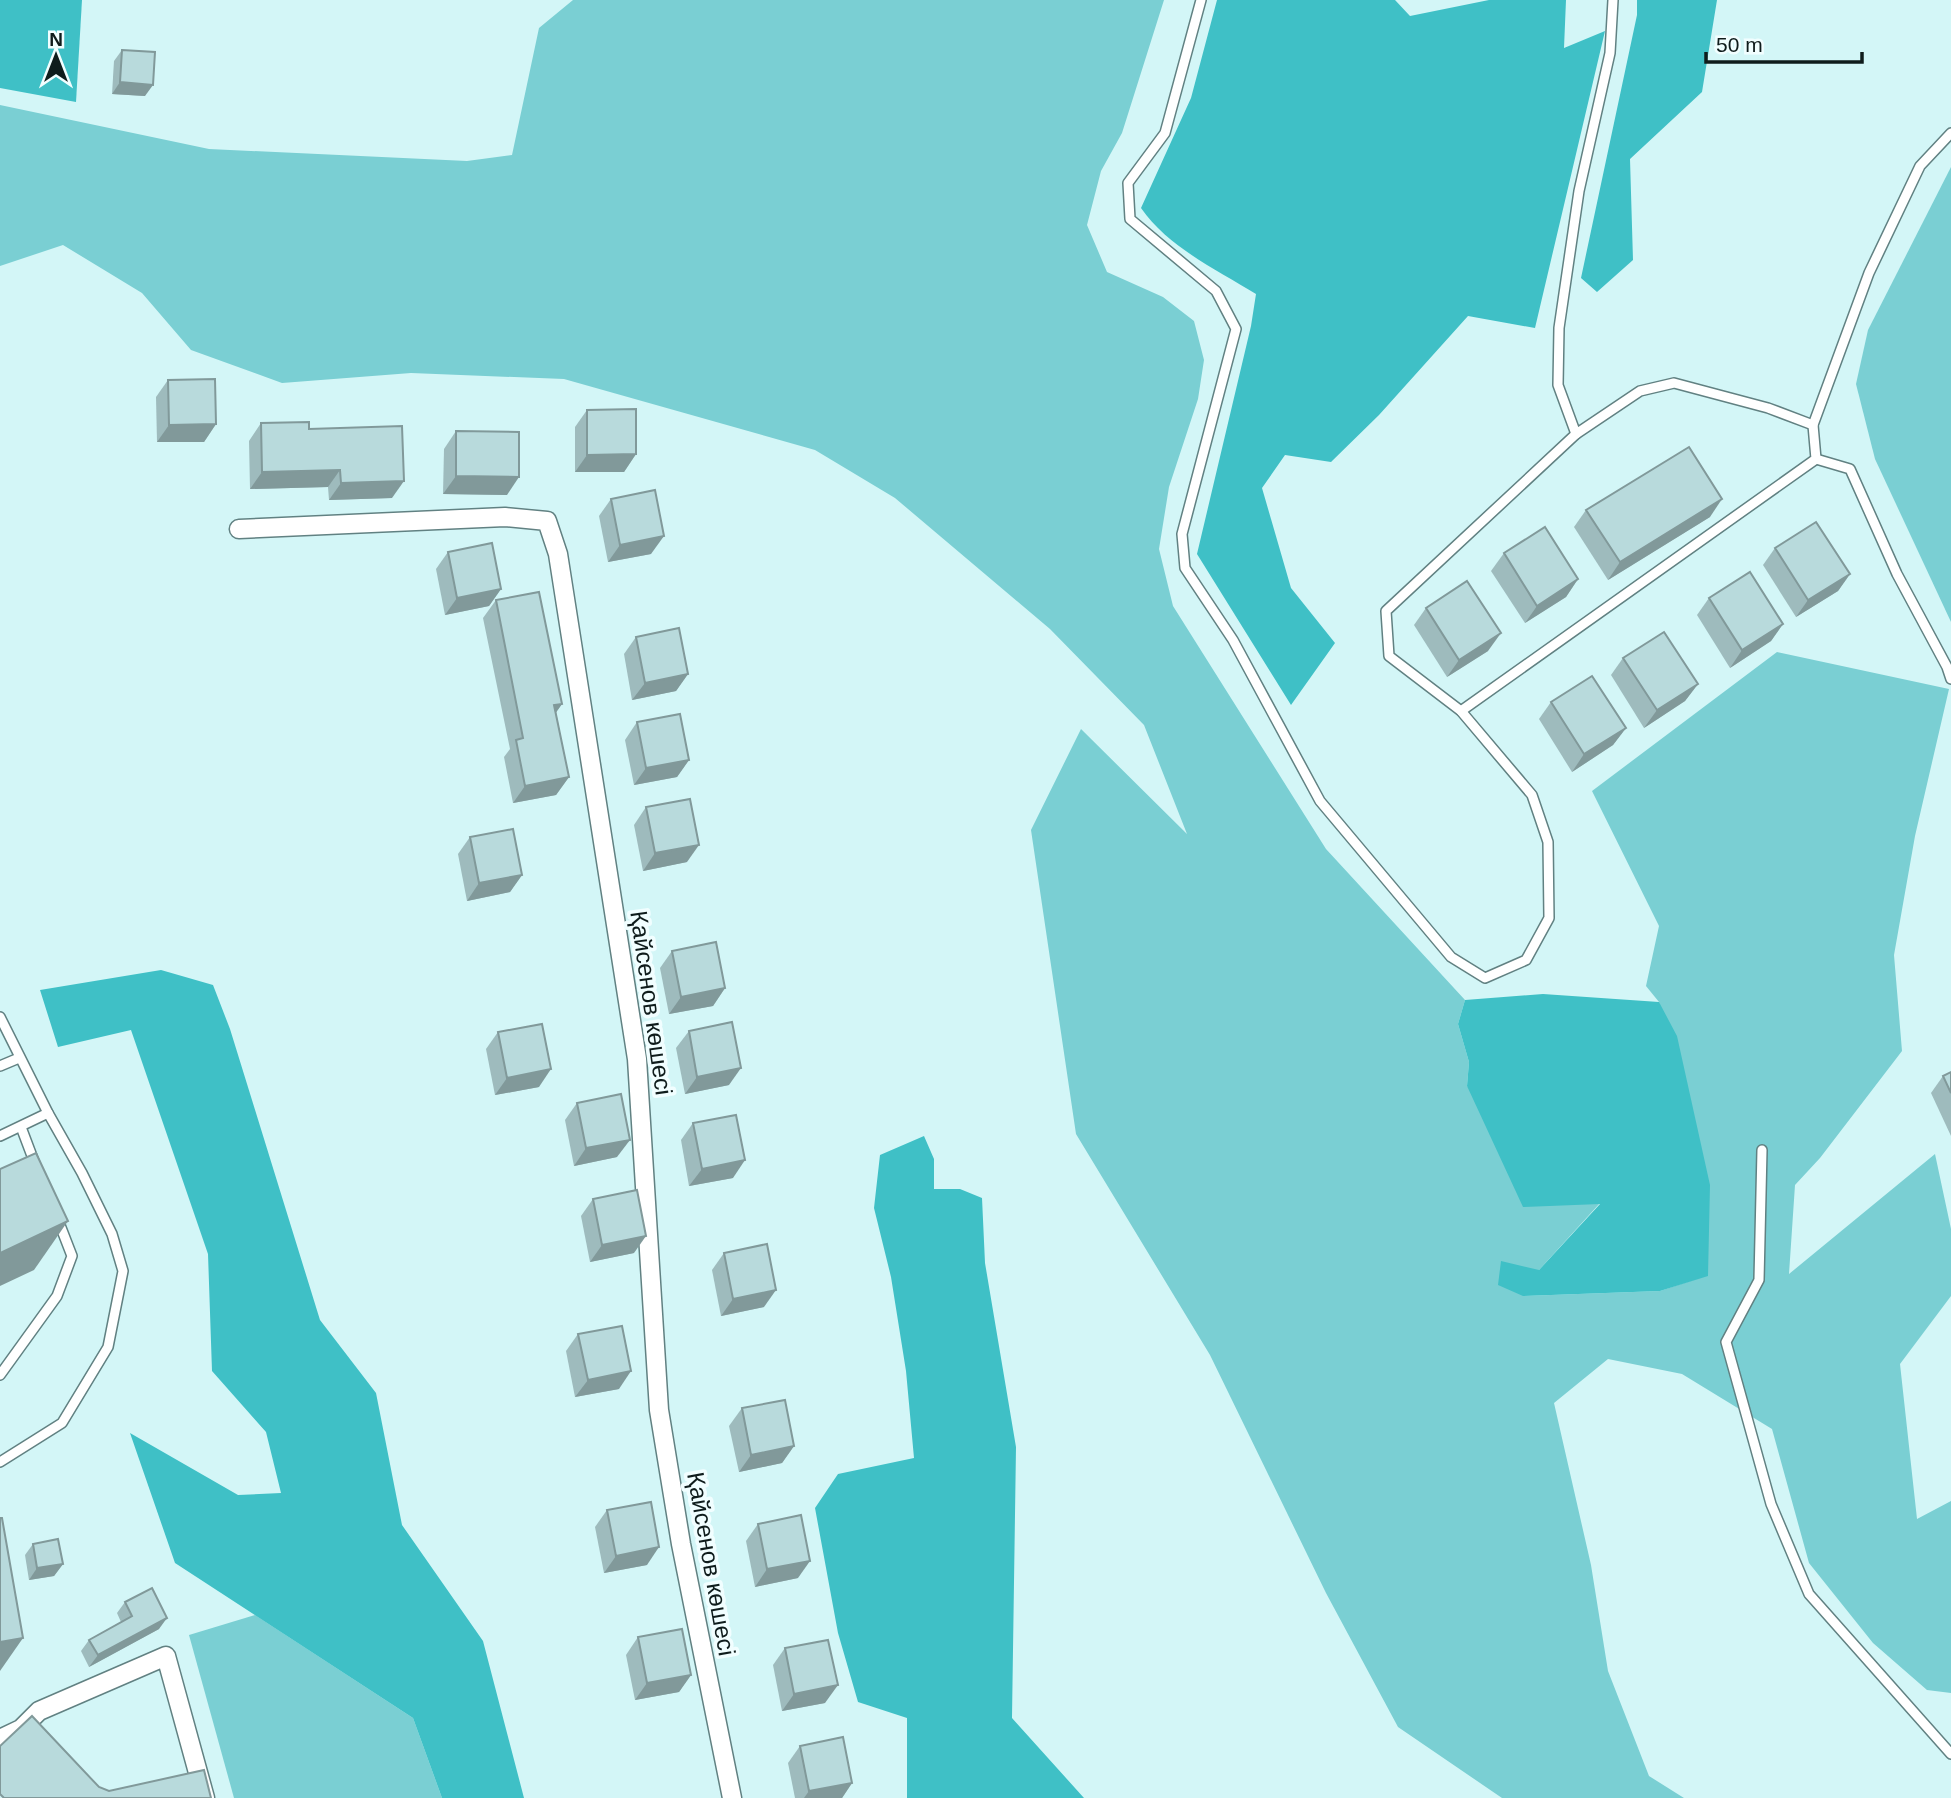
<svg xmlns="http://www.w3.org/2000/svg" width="1951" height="1798" font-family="Arial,sans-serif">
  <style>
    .green { fill: #7acfd3 }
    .forest { fill: #3fc0c6 }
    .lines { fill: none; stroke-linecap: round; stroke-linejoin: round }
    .service-casing { stroke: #618182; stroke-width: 12 }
    .minor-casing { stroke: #618182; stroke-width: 21 }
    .service { stroke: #fff; stroke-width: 9 }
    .minor { stroke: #fff; stroke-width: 18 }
    .wall { fill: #9ebbbd }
    .shaded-wall { fill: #81999a }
    .building { fill: #b8dadc; stroke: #81999a; stroke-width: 2 }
    .labels { text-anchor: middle; stroke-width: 7; stroke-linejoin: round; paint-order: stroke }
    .street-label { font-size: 24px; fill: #0f1c1c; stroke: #f1feff }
  </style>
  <rect width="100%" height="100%" fill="#d3f6f7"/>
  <g class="green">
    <path d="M573,0H1164L1122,133L1101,171L1087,225L1107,272L1163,297L1194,321L1204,360L1198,399L1169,487L1159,549L1173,606L1326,849L1465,1000L1458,1024L1469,1062L1467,1086L1600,1203L1539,1270L1523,1296L1660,1291L1708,1275L1659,1002L1646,986L1659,926L1592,791L1777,652L1949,689L1915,836L1894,955L1902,1051L1820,1158L1795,1185L1789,1274L1935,1154L1951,1229V1296L1900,1364L1917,1519L1951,1501V1693L1927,1690L1873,1643L1809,1563L1772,1429L1682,1374L1608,1359L1554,1403L1591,1565L1608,1671L1649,1776L1684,1798H1502L1398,1727L1326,1593L1210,1355L1076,1134L1031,830L1081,729L1187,834L1144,725L1050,629L895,498L815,450L564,379L411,373L282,383L191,350L142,293L63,245L0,266V105L209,149L467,161L512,155L539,28Z"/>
    <path d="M1951,167V622L1875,459L1856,384L1868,330Z"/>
    <path d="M255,1615L413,1718L442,1798H234L189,1635Z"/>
  </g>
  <g class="forest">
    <path d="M0,0H82L76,102L0,88Z"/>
    <path d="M1217,0H1395L1410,16L1489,0H1566L1564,48L1605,31L1535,328L1468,316L1379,415L1331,462L1285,455L1262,488L1291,588L1335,643L1291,705L1197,554L1251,326L1256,294C1217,270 1168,247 1141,208L1191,98Z"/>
    <path d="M1637,0H1717L1702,92L1630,159L1633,260L1597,292L1581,278L1637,15Z"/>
    <path d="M161,970L213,985L230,1029L320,1320L376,1393L402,1525L483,1641L524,1798H442L413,1718L175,1563L130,1433L238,1495L281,1493L266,1432L212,1371L208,1254L131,1030L58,1047L40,990Z"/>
    <path d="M1543,994L1659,1002L1677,1036L1710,1185L1708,1276L1660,1291L1523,1296L1498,1285L1501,1261L1539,1270L1600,1204L1523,1207L1467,1086L1469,1062L1458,1024L1465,1000Z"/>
    <path d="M924,1136L934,1159V1189H960L982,1198L985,1263L1016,1447L1012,1718L1084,1798H907V1718L858,1702L838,1633L815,1508L838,1474L914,1458L906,1371L891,1277L874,1208L880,1155Z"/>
  </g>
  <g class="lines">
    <g class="service-casing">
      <g id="service">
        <path d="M1201,0L1165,133L1128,183L1130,219L1216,291L1236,329L1182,534L1185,568L1233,640L1320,801L1451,957L1485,978L1526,960L1549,918L1548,842L1532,795L1461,711L1389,656L1386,611L1576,434"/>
        <path d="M1613,0L1610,53L1579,191L1559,328L1558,385L1576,434L1640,391L1674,383L1768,408L1813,425"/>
        <path d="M1816,459L1850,469L1897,574L1947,667L1951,679"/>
        <path d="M1461,711L1816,459L1813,425L1869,273L1920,166L1951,133"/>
        <path d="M0,1017L48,1113L82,1173L112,1234L123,1271L108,1347L62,1423L0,1462"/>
        <path d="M0,1066L19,1058"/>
        <path d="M21,1127L35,1164"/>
        <path d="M0,1136L48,1113"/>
        <path d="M1762,1150L1759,1280L1726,1342L1771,1504L1809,1594L1951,1754"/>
        <path d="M0,1375L57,1296L72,1256L58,1220"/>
      </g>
    </g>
    <g class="minor-casing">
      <g id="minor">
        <path d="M239,529L505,517L547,521L558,554L637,1059L659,1410L681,1544L732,1798"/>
        <path d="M0,1739L21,1729L39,1711L166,1656L205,1798"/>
      </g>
    </g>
    <use href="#service" class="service"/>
    <use href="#minor" class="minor"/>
  </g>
  <g class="wall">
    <path d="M122,50L145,96L112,94L114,61Z"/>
    <path d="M168,380L216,424L204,442H157L156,397Z"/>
    <path d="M587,410L636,454L624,472H575V427Z"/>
    <path d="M261,423L309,429L392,498L329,500L328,487L250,489L249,441Z"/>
    <path d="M456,431L507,495L443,494L444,449Z"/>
    <path d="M611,499L651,554L608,562L599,516Z"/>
    <path d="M1586,510L1710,517L1608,580L1574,527Z"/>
    <path d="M1775,548L1850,574L1838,591L1796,617L1763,565Z"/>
    <path d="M448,552L501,589L489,606L445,615L436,569Z"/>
    <path d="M1504,553L1578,579L1566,597L1525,623L1491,571Z"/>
    <path d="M1709,598L1783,624L1771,641L1730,668L1697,615Z"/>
    <path d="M496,600L562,704L556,712L569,777L556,795L513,803L504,757L510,749L483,618Z"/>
    <path d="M1426,608L1488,651L1447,677L1414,625Z"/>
    <path d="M636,637L688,674L676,691L632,700L624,654Z"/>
    <path d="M1623,658L1698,684L1685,701L1644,728L1611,675Z"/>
    <path d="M1551,702L1626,728L1613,745L1572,772L1539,719Z"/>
    <path d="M637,722L689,760L677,777L634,785L625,740Z"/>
    <path d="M646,807L687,862L643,871L634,825Z"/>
    <path d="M470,837L522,875L510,892L467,901L458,854Z"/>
    <path d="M672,951L725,988L713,1006L669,1014L660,968Z"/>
    <path d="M689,1031L729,1085L685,1094L676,1048Z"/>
    <path d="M498,1032L539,1087L495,1095L486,1049Z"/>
    <path d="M1951,1072V1136L1931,1093L1943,1076Z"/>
    <path d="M577,1103L617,1157L574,1166L565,1120Z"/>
    <path d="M693,1123L733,1178L689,1186L681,1140Z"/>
    <path d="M593,1199L634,1253L590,1262L581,1216Z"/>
    <path d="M724,1253L764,1307L721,1316L712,1270Z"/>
    <path d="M578,1334L619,1389L575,1397L566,1351Z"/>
    <path d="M742,1408L794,1446L782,1463L739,1472L729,1426Z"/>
    <path d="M607,1510L647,1565L604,1573L595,1527Z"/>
    <path d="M758,1524L798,1578L755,1587L746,1541Z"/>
    <path d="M33,1544L63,1564L54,1576L29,1580L25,1555Z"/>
    <path d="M125,1602L159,1629L89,1667L81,1651L89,1640L121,1622L117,1613Z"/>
    <path d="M638,1637L691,1675L679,1692L635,1700L626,1655Z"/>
    <path d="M785,1648L825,1703L782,1711L773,1665Z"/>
    <path d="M800,1746L852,1783L842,1798H795L788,1763Z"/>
  </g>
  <g class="shaded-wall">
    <path d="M120,82L153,85L145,96L112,94Z"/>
    <path d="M216,424L204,442H157L169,425Z"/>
    <path d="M636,454L624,472H575L587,455Z"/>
    <path d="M340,470L328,487L250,489L262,472Z"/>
    <path d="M456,476L519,477L507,495L443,494Z"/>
    <path d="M404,481L392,498L329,500L341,483Z"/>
    <path d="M1722,499L1710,517L1608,580L1620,562Z"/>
    <path d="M664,536L651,554L608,562L620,545Z"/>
    <path d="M1850,574L1838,591L1796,617L1808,600Z"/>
    <path d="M1578,579L1566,597L1525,623L1537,606Z"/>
    <path d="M501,589L489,606L445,615L457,598Z"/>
    <path d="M1783,624L1771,641L1730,668L1742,650Z"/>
    <path d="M1501,633L1488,651L1447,677L1459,660Z"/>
    <path d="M688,674L676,691L632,700L645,683Z"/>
    <path d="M1698,684L1685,701L1644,728L1657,710Z"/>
    <path d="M562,704L550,721L554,705Z"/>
    <path d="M1626,728L1613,745L1572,772L1584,754Z"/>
    <path d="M689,760L677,777L634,785L646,768Z"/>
    <path d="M569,777L556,795L513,803L525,786Z"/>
    <path d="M699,845L687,862L643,871L655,853Z"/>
    <path d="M522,875L510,892L467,901L479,883Z"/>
    <path d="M725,988L713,1006L669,1014L681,997Z"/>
    <path d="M741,1068L729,1085L685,1094L697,1077Z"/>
    <path d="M551,1069L539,1087L495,1095L507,1078Z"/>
    <path d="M630,1140L617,1157L574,1166L586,1148Z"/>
    <path d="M745,1160L733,1178L689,1186L702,1169Z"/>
    <path d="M68,1221L34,1270L0,1286V1253Z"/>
    <path d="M646,1236L634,1253L590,1262L602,1245Z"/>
    <path d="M776,1290L764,1307L721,1316L733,1299Z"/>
    <path d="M631,1371L619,1389L575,1397L588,1380Z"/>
    <path d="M794,1446L782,1463L739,1472L751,1455Z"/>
    <path d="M659,1547L647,1565L604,1573L616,1556Z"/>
    <path d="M810,1561L798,1578L755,1587L767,1569Z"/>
    <path d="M63,1564L54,1576L29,1580L37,1568Z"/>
    <path d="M167,1618L159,1629L89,1667L98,1655Z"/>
    <path d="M23,1638L0,1671V1642Z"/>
    <path d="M691,1675L679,1692L635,1700L647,1683Z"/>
    <path d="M838,1685L825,1703L782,1711L794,1694Z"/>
    <path d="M852,1783L842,1798H804L809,1791Z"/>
  </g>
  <g class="building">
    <path d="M122,50L155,52L153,85L120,82Z"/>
    <path d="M215,379L216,424L169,425L168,380Z"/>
    <path d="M636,409V454L587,455V410Z"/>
    <path d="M309,422V429L402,426L404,481L341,483L340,470L262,472L261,423Z"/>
    <path d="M456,431L519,432V477L456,476Z"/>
    <path d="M1689,447L1722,499L1620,562L1586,510Z"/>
    <path d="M655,490L664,536L620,545L611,499Z"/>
    <path d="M1816,522L1850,574L1808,600L1775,548Z"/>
    <path d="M1545,527L1578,579L1537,606L1504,553Z"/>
    <path d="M492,543L501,589L457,598L448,552Z"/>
    <path d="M1750,572L1783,624L1742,650L1709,598Z"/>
    <path d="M1467,581L1501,633L1459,660L1426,608Z"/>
    <path d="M539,592L562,704L554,705L569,777L525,786L516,740L523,738L496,600Z"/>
    <path d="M679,628L688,674L645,683L636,637Z"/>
    <path d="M1664,632L1698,684L1657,710L1623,658Z"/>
    <path d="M1592,676L1626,728L1584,754L1551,702Z"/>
    <path d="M680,714L689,760L646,768L637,722Z"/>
    <path d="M690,799L699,845L655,853L646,807Z"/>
    <path d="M513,829L522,875L479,883L470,837Z"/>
    <path d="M716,942L725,988L681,997L672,951Z"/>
    <path d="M732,1022L741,1068L697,1077L689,1031Z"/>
    <path d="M542,1024L551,1069L507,1078L498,1032Z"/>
    <path d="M1951,1072V1093L1943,1076Z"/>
    <path d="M621,1094L630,1140L586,1148L577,1103Z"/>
    <path d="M736,1115L745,1160L702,1169L693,1123Z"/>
    <path d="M36,1153L68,1221L0,1253V1169Z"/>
    <path d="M637,1190L646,1236L602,1245L593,1199Z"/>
    <path d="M767,1244L776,1290L733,1299L724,1253Z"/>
    <path d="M622,1326L631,1371L588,1380L578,1334Z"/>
    <path d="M785,1400L794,1446L751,1455L742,1408Z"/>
    <path d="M651,1502L659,1547L616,1556L607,1510Z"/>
    <path d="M801,1515L810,1561L767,1569L758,1524Z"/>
    <path d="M0,1518H2L23,1638L0,1642Z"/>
    <path d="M58,1539L63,1564L37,1568L33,1544Z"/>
    <path d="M152,1588L167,1618L98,1655L89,1640L132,1616L125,1602Z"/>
    <path d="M682,1629L691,1675L647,1683L638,1637Z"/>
    <path d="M828,1640L838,1685L794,1694L785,1648Z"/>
    <path d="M32,1716L99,1787L109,1791L204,1770L211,1798H4L0,1794V1746Z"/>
    <path d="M843,1737L852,1783L809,1791L800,1746Z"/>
  </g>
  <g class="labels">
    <g class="street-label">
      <text transform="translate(651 1003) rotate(82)" y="8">Қайсенов көшесі</text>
      <text transform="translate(711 1564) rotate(80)" y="8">Қайсенов көшесі</text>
    </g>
  </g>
  <g transform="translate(56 56)" stroke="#f1feff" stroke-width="5" paint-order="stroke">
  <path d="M0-5L12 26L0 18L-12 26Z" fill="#0f1c1c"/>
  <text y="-10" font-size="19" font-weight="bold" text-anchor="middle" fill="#0f1c1c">N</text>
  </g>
  <path d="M1706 52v10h156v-10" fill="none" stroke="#0f1c1c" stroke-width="3.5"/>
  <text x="1716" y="52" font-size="21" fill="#0f1c1c" stroke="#f1feff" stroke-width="5" paint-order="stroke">50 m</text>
</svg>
